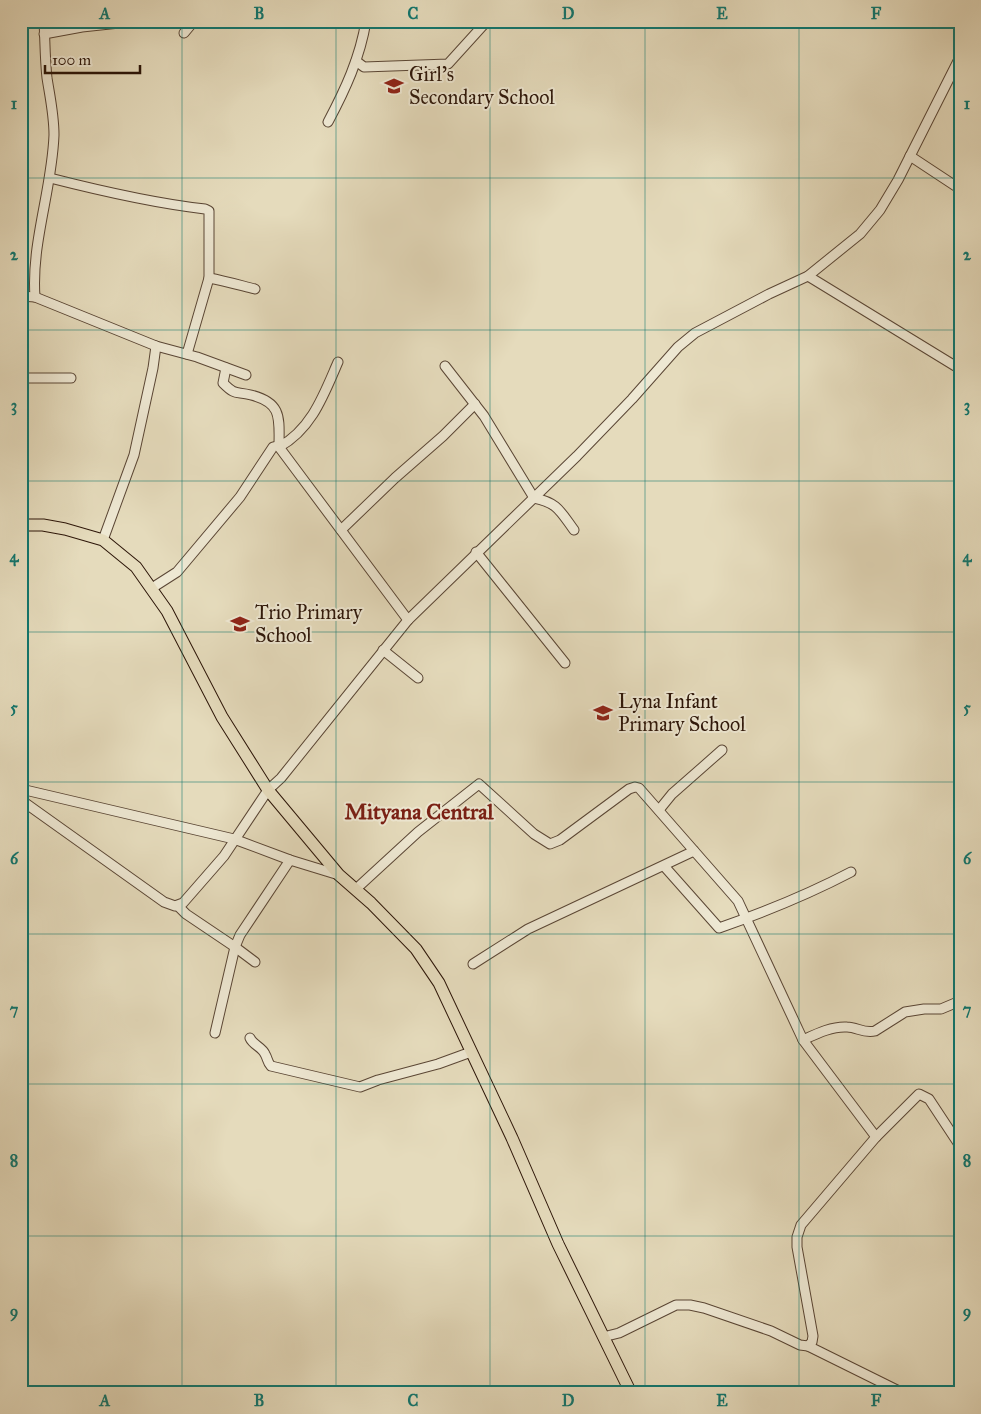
<svg xmlns="http://www.w3.org/2000/svg" width="981" height="1414" font-family="'IM FELL Great Primer',serif">
  <style>
    .lines { fill: none; stroke-linecap: round; stroke-linejoin: round }
    .minor-casing { stroke: #5a4635; stroke-width: 11 }
    .major-casing { stroke: #2c1508; stroke-width: 13 }
    .minor { stroke: #eee8d3; stroke-width: 9 }
    .major { stroke: #e5dbbc; stroke-width: 11 }
    .grid { fill: none; stroke: #0f766e; stroke-width: 1; stroke-opacity: 0.55 }
    .labels { text-anchor: middle; stroke-width: 4; stroke-linejoin: round; paint-order: stroke }
    .poi-label { font-size: 20px; fill: #2c1508; stroke: #eee8d3; text-anchor: start }
    .quarter-label { font-size: 22px; font-weight: bold; fill: #7a1f14; stroke: #eee8d3 }
    .neatline { fill: none; stroke: #0f766e; stroke-width: 2 }
    .grid-label { font-size: 16px; text-anchor: middle; font-weight: bold; fill: #0f766e }
  </style>
  <rect width="100%" height="100%" fill="#e5dbbc"/>
  <filter id="stains"><feTurbulence type="fractalNoise" baseFrequency=".004" numOctaves="4"/><feColorMatrix values="0 0 0 0 .2 0 0 0 0 .09 0 0 0 0 .02 0 0 0 .5 -.17"/></filter>
  <radialGradient id="worn" r=".72"><stop offset=".6" stop-color="#630" stop-opacity="0"/><stop offset="1" stop-color="#630" stop-opacity=".3"/></radialGradient>
  <g class="lines">
    <g class="minor-casing">
      <g id="minor">
        <path d="M184,33L194,21"/>
        <path d="M44,34L82,27L138,21"/>
        <path d="M356,61L364,67L448,64L487,21"/>
        <path d="M328,122C345,90 360,58 366,21"/>
        <path d="M910,156L960,189"/>
        <path d="M50,178C101,191 152,203 205,209L209,211V278L187,354"/>
        <path d="M808,276L960,369"/>
        <path d="M209,278C225,281 239,285 255,289"/>
        <path d="M21,296L35,297L156,346L197,357L246,375"/>
        <path d="M35,297C31,243 52,190 54,135C54,115 50,97 47,78C45,60 45,40 44,21"/>
        <path d="M445,366L484,416L534,498C558,503 560,511 574,530"/>
        <path d="M226,368L223,383C236,396 235,391 251,395C283,403 279,419 279,447C312,429 324,394 338,362"/>
        <path d="M21,378H71"/>
        <path d="M341,530L395,478L443,436L475,404"/>
        <path d="M103,540L134,455L153,368L156,346"/>
        <path d="M476,552L565,663"/>
        <path d="M152,588L177,572L240,497L273,447L277,446L279,447L408,620"/>
        <path d="M383,650L418,678"/>
        <path d="M21,789L234,839L290,860L339,875"/>
        <path d="M21,800L164,902L175,906L183,903L224,856L268,790L281,778L408,620L577,456L632,399L678,347L695,333L769,294L808,276L860,234L880,210L898,180L960,57"/>
        <path d="M659,810L672,794L722,750"/>
        <path d="M664,866L719,928C762,913 811,893 851,872"/>
        <path d="M356,889L418,832L479,784L534,834L550,844L560,840L629,789L635,787L639,788L738,901L803,1040L876,1137"/>
        <path d="M178,906L186,914L235,947L255,962"/>
        <path d="M473,964L528,929L694,851"/>
        <path d="M215,1033L235,947L240,935L290,860"/>
        <path d="M250,1038C253,1045 262,1047 265,1054C268,1059 267,1062 271,1066L360,1087L378,1080L438,1064L471,1052"/>
        <path d="M803,1040C816,1034 832,1026 847,1027C857,1027 864,1034 875,1031L905,1012L924,1009H941L960,1001"/>
        <path d="M603,1337L619,1333L676,1305H690L704,1308L771,1331L800,1345L808,1346L812,1342L813,1336L797,1247V1237L801,1225L876,1137L919,1094L929,1099L960,1146"/>
        <path d="M808,1346L903,1393"/>
      </g>
    </g>
    <g class="major-casing">
      <path id="major" d="M21,525H43L65,529L103,540L136,567L167,611L222,717L268,790L339,875L371,903L416,949L439,983L512,1138L558,1244L631,1393"/>
    </g>
    <use href="#minor" class="minor"/>
    <use href="#major" class="major"/>
  </g>
  <path class="grid" d="M182,21V1393M336,21V1393M490,21V1393M645,21V1393M799,21V1393M21,178H960M21,330H960M21,481H960M21,632H960M21,782H960M21,934H960M21,1084H960M21,1236H960"/>
  <defs>
    <g id="school-bare" transform="scale(1.5)"><path d="M0-5L7-2L0 1L-7-2ZM-4 1L0 2.5L4 1V4Q0 6-4 4Z" fill="#8f2418" stroke="#eee8d3" stroke-width="2.5" paint-order="stroke"/></g>
  </defs>
  <g fill-rule="evenodd">
    <use href="#school-bare" x="394" y="86"/>
    <use href="#school-bare" x="240" y="624"/>
    <use href="#school-bare" x="603" y="713"/>
  </g>
  <g class="labels">
    <g class="poi-label">
      <text x="409" y="81">Girl's<tspan x="409" dy="23">Secondary School</tspan></text>
      <text x="255" y="619">Trio Primary<tspan x="255" dy="23">School</tspan></text>
      <text x="618" y="708">Lyna Infant<tspan x="618" dy="23">Primary School</tspan></text>
    </g>
    <g class="quarter-label">
      <text x="419" y="819">Mityana Central</text>
    </g>
  </g>
  <rect width="981" height="1414" fill="none" stroke="#e5dbbc" stroke-width="55"/>
  <path d="M45 65v8h95v-8" fill="none" stroke="#2c1508" stroke-width="2.5"/>
  <text x="52" y="65" font-size="15" fill="#2c1508" stroke="#eee8d3" stroke-width="4" paint-order="stroke">100 m</text>
  <rect x="28" y="28" width="926" height="1358" class="neatline"/>
  <g class="grid-label">
    <text x="105" y="19">A</text>
    <text x="259" y="19">B</text>
    <text x="413" y="19">C</text>
    <text x="568" y="19">D</text>
    <text x="722" y="19">E</text>
    <text x="876" y="19">F</text>
    <text x="14" y="109">1</text>
    <text x="967" y="109">1</text>
    <text x="14" y="260">2</text>
    <text x="967" y="260">2</text>
    <text x="14" y="411">3</text>
    <text x="967" y="411">3</text>
    <text x="14" y="562">4</text>
    <text x="967" y="562">4</text>
    <text x="14" y="713">5</text>
    <text x="967" y="713">5</text>
    <text x="14" y="864">6</text>
    <text x="967" y="864">6</text>
    <text x="14" y="1015">7</text>
    <text x="967" y="1015">7</text>
    <text x="14" y="1166">8</text>
    <text x="967" y="1166">8</text>
    <text x="14" y="1317">9</text>
    <text x="967" y="1317">9</text>
    <text x="105" y="1406">A</text>
    <text x="259" y="1406">B</text>
    <text x="413" y="1406">C</text>
    <text x="568" y="1406">D</text>
    <text x="722" y="1406">E</text>
    <text x="876" y="1406">F</text>
  </g>
  <rect width="100%" height="100%" filter="url(#stains)"/>
  <rect width="100%" height="100%" fill="url(#worn)"/>
</svg>
